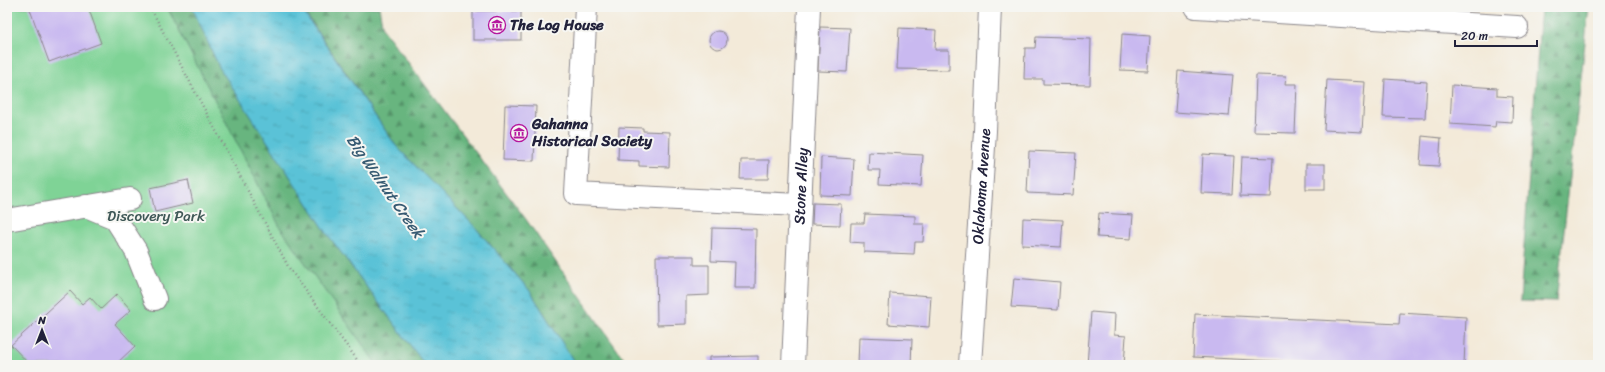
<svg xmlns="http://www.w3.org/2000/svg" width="1605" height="372" font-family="Sriracha,sans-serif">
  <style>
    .green { fill: #7fd396; stroke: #507a68 }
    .forest { fill: url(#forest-firs); stroke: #446c5d }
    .water { fill: url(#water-ripples); stroke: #3e7289 }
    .building { fill: #c9b9f0 }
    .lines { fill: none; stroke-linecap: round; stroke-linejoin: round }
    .minor-casing { stroke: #8a868a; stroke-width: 24 }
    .path { stroke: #8a868a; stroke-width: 2.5; stroke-dasharray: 1 3; stroke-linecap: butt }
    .minor { stroke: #fff; stroke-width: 22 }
    .labels { text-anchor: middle; stroke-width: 4; stroke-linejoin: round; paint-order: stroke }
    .poi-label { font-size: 15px; font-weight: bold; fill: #22223b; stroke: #f6f6f2; text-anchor: start }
    .street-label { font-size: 15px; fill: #22223b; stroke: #f6f6f2 }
    .park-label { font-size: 15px; fill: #3e5756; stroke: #f6f6f2 }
    .water-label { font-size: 16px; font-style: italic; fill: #365a72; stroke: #f6f6f2 }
  </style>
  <defs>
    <pattern id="forest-firs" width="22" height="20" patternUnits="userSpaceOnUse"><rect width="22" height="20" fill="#67b57f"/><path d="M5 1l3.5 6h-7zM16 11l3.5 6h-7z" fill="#549369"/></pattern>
    <pattern id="water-ripples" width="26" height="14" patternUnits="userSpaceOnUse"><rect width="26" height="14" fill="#5ac2d7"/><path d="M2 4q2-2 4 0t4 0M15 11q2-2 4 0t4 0" fill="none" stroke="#4ea6b9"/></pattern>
  </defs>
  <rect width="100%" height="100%" fill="#f6f6f2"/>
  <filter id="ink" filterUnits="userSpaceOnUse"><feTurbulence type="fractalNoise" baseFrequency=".025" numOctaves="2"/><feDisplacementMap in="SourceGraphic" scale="8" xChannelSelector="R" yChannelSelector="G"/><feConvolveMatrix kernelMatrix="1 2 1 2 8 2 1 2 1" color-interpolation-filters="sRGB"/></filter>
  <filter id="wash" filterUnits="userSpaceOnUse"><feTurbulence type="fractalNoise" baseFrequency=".012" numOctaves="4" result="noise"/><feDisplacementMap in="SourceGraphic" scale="16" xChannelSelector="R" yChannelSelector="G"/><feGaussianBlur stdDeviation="0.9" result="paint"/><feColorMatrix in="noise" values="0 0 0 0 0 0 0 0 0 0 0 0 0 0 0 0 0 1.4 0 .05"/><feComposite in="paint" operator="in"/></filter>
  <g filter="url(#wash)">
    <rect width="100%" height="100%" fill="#f3ead9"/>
    <path class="green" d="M7,7H189L435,365H7Z"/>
    <g class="forest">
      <path d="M167,7H192L219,67L328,235L425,365H377L280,227Z"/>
      <path d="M301,7H379L383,29L525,218L628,365H576L530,291L474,226L396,146Z"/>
      <path d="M1541,7H1589L1556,302L1520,301Z"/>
    </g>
    <path class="water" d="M192,7H300L396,146L474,226L530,291L576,365H425L328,235L219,67Z"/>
    <g id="blocks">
      <g class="building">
        <path d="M29,7H88L101,43L49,62Z"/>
        <rect x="473" y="11" width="48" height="29"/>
        <path d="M820,27L850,28L847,72L818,71Z"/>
        <path d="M899,28L936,30L935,50H949V70L897,69Z"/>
        <circle cx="718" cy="40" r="9"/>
        <path d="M1122,34L1150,36L1148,71L1120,70Z"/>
        <path d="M1036,37L1091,39L1090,85L1043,84V79H1024L1025,48H1035Z"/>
        <path d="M1178,71L1233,75L1229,116L1175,112Z"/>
        <path d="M1256,75L1286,76L1285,84H1297L1295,133L1254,132Z"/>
        <path d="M1385,79L1427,82L1425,118L1383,117Z"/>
        <path d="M1327,80L1365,82L1362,132L1324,130Z"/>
        <path d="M1452,85L1497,88V96L1513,97L1512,122L1496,121L1495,127L1450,124Z"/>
        <path d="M505,105L536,106L534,161L503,160Z"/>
        <path d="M619,127L643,128V131L670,132L669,167L639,166V161L618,160Z"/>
        <path d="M1422,136L1441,138L1439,166L1420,165Z"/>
        <path d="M1029,151L1076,153L1073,195L1027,193Z"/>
        <path d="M869,152L923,155L921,186L879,184L880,170H868Z"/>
        <path d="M1203,154L1234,156L1232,194L1201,193Z"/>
        <path d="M821,157L854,159L852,196L820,195Z"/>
        <path d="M1242,157L1273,158L1271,197L1240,196Z"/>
        <path d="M741,160H769L768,179H740Z"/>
        <rect x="1306" y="164" width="19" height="25"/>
        <path d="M188,180L193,203L155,212L150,188Z"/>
        <path d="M813,203L841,204L840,225L812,224Z"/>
        <path d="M1099,213L1133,215L1131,239L1097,237Z"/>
        <path d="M865,214L915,216V224H924L923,242H915L914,254L864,252V243L850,242L851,223H864Z"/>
        <path d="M1023,218L1063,220L1061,247L1022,245Z"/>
        <path d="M712,228L756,229L755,288H734L735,262L711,261Z"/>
        <path d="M656,256H694V265H709V295L686,296V324L657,325Z"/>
        <path d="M1014,278L1060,282L1058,310L1011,307Z"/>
        <path d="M70,291L82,304L90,297L101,309L117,294L131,310L115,324L135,346L115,365H30L11,345Z"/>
        <path d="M890,293L931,296L929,327L888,324Z"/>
        <path d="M1091,312L1115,314L1114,335L1126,336L1124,365H1087Z"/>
        <path d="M1400,313L1466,317L1464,365H1353L1193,357L1195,314L1399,324Z"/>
        <path d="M859,337L912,339L911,365H858Z"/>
        <path d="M758,356V365H709V357Z"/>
      </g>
    </g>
  </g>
  <g filter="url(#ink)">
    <use href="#blocks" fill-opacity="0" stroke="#8a868a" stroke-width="1"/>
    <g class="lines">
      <g class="minor-casing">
        <g id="minor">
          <path d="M586,7L576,194L800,205"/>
          <path d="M1196,7L1517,27"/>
          <path d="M86,206L115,218L136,251L155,299"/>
          <path d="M7,220L130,199"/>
          <path id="s1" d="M793,365L809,7"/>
          <path id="s2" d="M970,365L985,131L990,7"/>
        </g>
      </g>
      <path class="path" d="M150,7L289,268L361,365"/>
      <use href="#minor" class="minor"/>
    </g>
  </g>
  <defs>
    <g id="museum-ring" transform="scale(0.9)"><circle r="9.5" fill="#f6f6f2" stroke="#b5179e" stroke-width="1.5"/><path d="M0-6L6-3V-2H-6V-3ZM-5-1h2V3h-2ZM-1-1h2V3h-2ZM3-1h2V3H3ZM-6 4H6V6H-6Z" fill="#b5179e"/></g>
  </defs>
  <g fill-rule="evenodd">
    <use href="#museum-ring" x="497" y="25"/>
    <use href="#museum-ring" x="519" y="133"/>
  </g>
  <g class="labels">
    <g class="poi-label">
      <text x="510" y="30">The Log House</text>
      <text x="532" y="129">Gahanna<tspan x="532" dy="17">Historical Society</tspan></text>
    </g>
    <g class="street-label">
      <text dy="5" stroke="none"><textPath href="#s1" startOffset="179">Stone Alley</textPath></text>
      <text dy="5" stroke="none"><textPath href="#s2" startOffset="179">Oklahoma Avenue</textPath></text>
    </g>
    <g class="park-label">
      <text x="156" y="221">Discovery Park</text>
    </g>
    <g class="water-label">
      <text transform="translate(386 186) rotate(55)" y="6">Big Walnut Creek</text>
    </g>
  </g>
  <rect width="1605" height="372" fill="none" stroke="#f6f6f2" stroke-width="24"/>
  <g transform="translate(42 330)" stroke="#f6f6f2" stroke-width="3" paint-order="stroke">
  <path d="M0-3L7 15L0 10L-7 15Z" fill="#22223b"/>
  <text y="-6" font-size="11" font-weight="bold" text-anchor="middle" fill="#22223b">N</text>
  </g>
  <path d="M1455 40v6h82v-6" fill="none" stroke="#22223b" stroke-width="2"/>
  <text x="1461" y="40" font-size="12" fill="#22223b" stroke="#f6f6f2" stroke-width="3" paint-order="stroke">20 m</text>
</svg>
